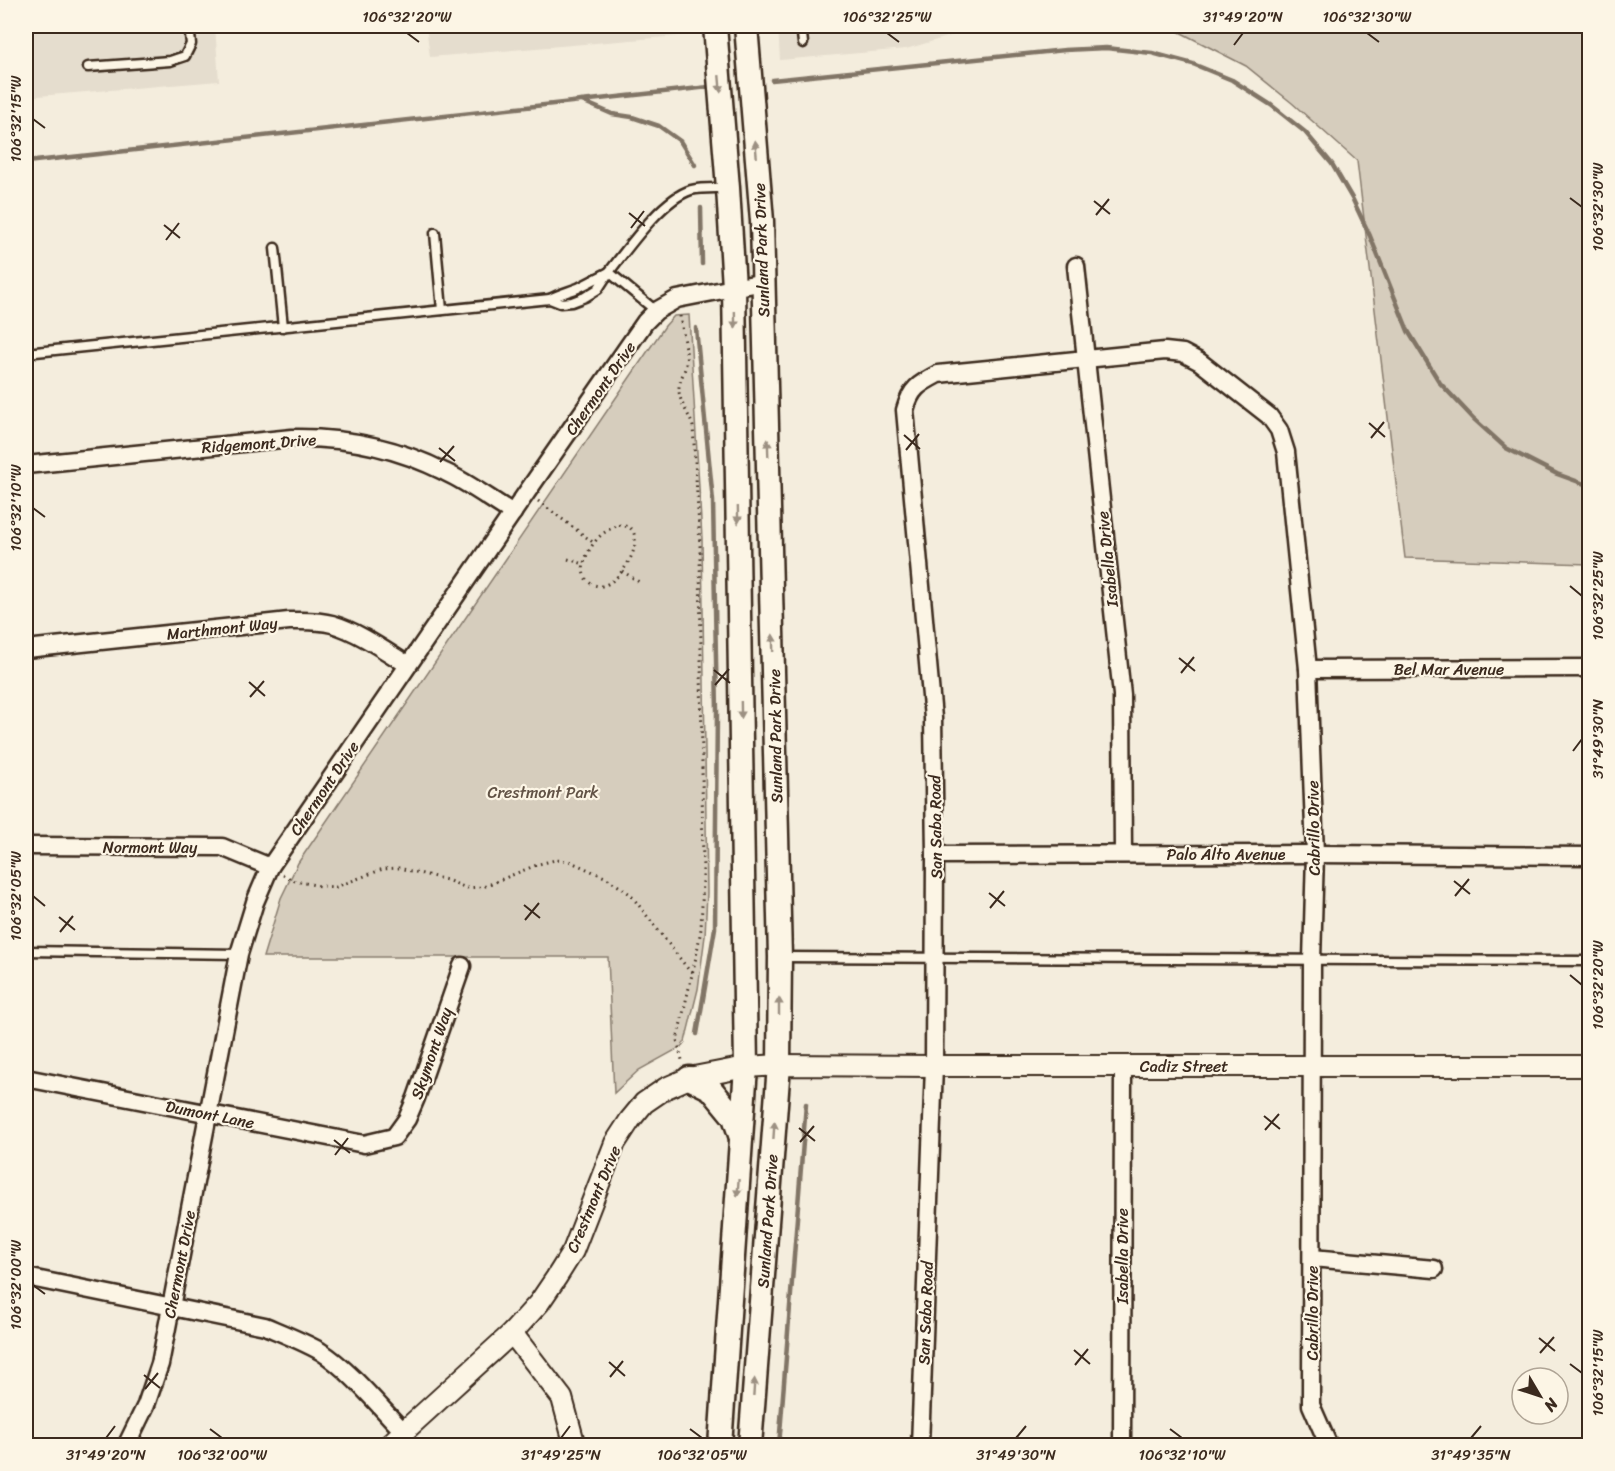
<svg xmlns="http://www.w3.org/2000/svg" width="1615" height="1471" font-family="Sriracha,sans-serif">
  <style>
    .built { fill: #e5ddce }
    .green { fill: #d6cdbd; stroke: #887c6e; stroke-width: 1.5 }
    .lines { fill: none; stroke-linecap: round; stroke-linejoin: round }
    .stream { stroke: #817466; stroke-width: 4.5 }
    .service-casing { stroke: #3b2a1e; stroke-width: 13 }
    .minor-casing { stroke: #3b2a1e; stroke-width: 21 }
    .tertiary-casing { stroke: #3b2a1e; stroke-width: 24 }
    .secondary-casing { stroke: #3b2a1e; stroke-width: 27 }
    .path { stroke: #3b2a1e; stroke-width: 3; stroke-dasharray: 1.5 4.5; stroke-linecap: butt }
    .service { stroke: #fcf5e5; stroke-width: 8 }
    .minor { stroke: #fcf5e5; stroke-width: 16 }
    .tertiary { stroke: #fcf5e5; stroke-width: 20 }
    .secondary { stroke: #fcf5e5; stroke-width: 22 }
    .oneway { fill: #9c9082 }
    .ticks { fill: none; stroke: #3b2a1e; stroke-width: 2 }
    .labels { text-anchor: middle; stroke-width: 4.5; stroke-linejoin: round; paint-order: stroke }
    .street-label { font-size: 16px; fill: #3b2a1e; stroke: #fcf5e5 }
    .park-label { font-size: 16px; fill: #625346; stroke: #fcf5e5 }
    .neatline { fill: none; stroke: #3b2a1e; stroke-width: 2 }
    .ticks-label { font-size: 15px; text-anchor: middle; fill: #3b2a1e }
  </style>
  <rect width="100%" height="100%" fill="#f4eddd"/>
  <filter id="ink" filterUnits="userSpaceOnUse"><feTurbulence type="fractalNoise" baseFrequency=".0167" numOctaves="2"/><feDisplacementMap in="SourceGraphic" scale="12" xChannelSelector="R" yChannelSelector="G"/><feConvolveMatrix kernelMatrix="1 2 1 2 8 2 1 2 1" color-interpolation-filters="sRGB"/></filter>
  <g filter="url(#ink)">
    <g class="built">
      <path d="M26,26H215L219,81L26,97Z"/>
      <path d="M426,26H688L690,35L430,57Z"/>
      <path d="M778,26H1020L971,30L906,49L780,60Z"/>
    </g>
    <g class="green">
      <path d="M1168,26H1581L1583,30L1589,32V564L1405,558L1357,161L1292,103L1246,66Z"/>
      <path d="M689,315L702,538L707,892L705,936L698,989L685,1042L681,1047L639,1070L614,1093L608,957H263L281,898L298,863L665,326L674,316Z"/>
    </g>
    <g class="lines">
      <g class="stream">
        <path d="M772,80L1065,50L1106,48L1152,53L1193,64L1232,80L1271,105L1305,132L1332,164L1353,200L1370,236L1408,331L1440,383L1474,419L1506,448L1557,474L1590,486"/>
        <path d="M582,101L612,114L632,117L659,126L680,141L695,165"/>
        <path d="M26,162L709,87"/>
        <path d="M701,208L702,264"/>
        <path d="M696,328L713,501L717,711L715,928L697,1034"/>
        <path d="M779,1446L806,1104"/>
      </g>
      <g class="service-casing">
        <g id="service">
          <path d="M801,26L803,43"/>
          <path d="M88,67L170,61L185,56L191,44L189,26"/>
          <path d="M435,233L442,310"/>
          <path d="M275,248L283,327"/>
          <path d="M609,272L598,289L585,297L572,302L560,303L550,299C559,294 568,292 578,288C588,283 599,277 609,272Z"/>
          <path d="M656,311L609,272C628,248 662,199 691,190C702,187 716,188 728,188"/>
          <path d="M26,353L550,299"/>
          <path d="M26,951L239,954"/>
          <path d="M780,957L1590,961"/>
        </g>
      </g>
      <g class="minor-casing">
        <g id="minor">
          <path d="M1076,266L1122,695L1123,854"/>
          <path d="M26,465L292,438C345,437 398,448 445,472C469,483 491,500 513,513"/>
          <path d="M26,649L289,621C303,621 318,620 332,624C359,632 384,650 408,665"/>
          <path d="M1308,669L1590,668"/>
          <path d="M26,846L222,847L270,867"/>
          <path d="M935,855L1315,854L1590,856"/>
          <path d="M26,1078L364,1144L394,1137L407,1119L416,1098L462,966"/>
          <path d="M1312,1258L1434,1269"/>
          <path d="M26,1277L265,1326C284,1334 302,1341 320,1351C350,1370 378,1405 403,1431"/>
          <path d="M126,1446L146,1405L160,1364L239,954L255,902L270,867L527,492L645,322L656,311L677,299L764,282"/>
          <path d="M920,1446L934,1066L935,855L933,718L905,410C911,388 919,384 938,374L1165,351L1183,353L1200,362L1269,416L1279,430L1286,452L1308,669L1315,854L1312,960L1311,1405L1329,1446"/>
          <path d="M1122,1446L1123,1066"/>
        </g>
      </g>
      <g class="tertiary-casing">
        <g id="tertiary">
          <path d="M512,1333L562,1398L575,1446"/>
          <path d="M388,1446L512,1333L539,1303L556,1278L573,1251L615,1143L630,1120L644,1103L666,1088L689,1078L746,1067L779,1065L934,1066H1590"/>
        </g>
      </g>
      <g class="secondary-casing">
        <g id="secondary">
          <path d="M715,26L728,188L734,287L746,1067L720,1446"/>
          <path d="M746,26L762,221L780,957L779,1065L750,1446"/>
          <path d="M689,1078L711,1089L734,1117L740,1135"/>
        </g>
      </g>
      <g class="path">
        <path d="M680,316C682,331 688,348 686,364C685,373 678,381 679,391C680,404 690,415 693,427L700,545L703,879L701,929L696,957L677,1040L682,1060"/>
        <path d="M538,501L594,543"/>
        <path d="M619,525C624,526 629,526 632,530C644,546 619,583 602,586C597,586 592,585 589,582C575,571 590,546 599,537C605,531 612,528 619,525Z"/>
        <path d="M568,559L584,564"/>
        <path d="M622,571L639,582"/>
        <path d="M283,875L295,881L320,886L336,887L383,869L399,868L447,880L466,888L483,887L539,864L555,860L569,861L607,878L630,894L688,969L693,972"/>
      </g>
      <use href="#service" class="service"/>
      <use href="#minor" class="minor"/>
      <use href="#tertiary" class="tertiary"/>
      <use href="#secondary" class="secondary"/>
    </g>
    <defs><path id="oneway-solid" d="M-6-.8H1V-3.2L6.5 0L1 3.2V.8H-6Z" transform="scale(1.5)"/></defs>
    <g class="oneway">
      <use href="#oneway-solid" transform="translate(720 84) rotate(85)"/>
      <use href="#oneway-solid" transform="translate(756 149) rotate(-95)"/>
      <use href="#oneway-solid" transform="translate(735 320) rotate(89)"/>
      <use href="#oneway-solid" transform="translate(768 448) rotate(-92)"/>
      <use href="#oneway-solid" transform="translate(738 515) rotate(89)"/>
      <use href="#oneway-solid" transform="translate(773 643) rotate(-91)"/>
      <use href="#oneway-solid" transform="translate(741 710) rotate(89)"/>
      <use href="#oneway-solid" transform="translate(779 1006) rotate(-90)"/>
      <use href="#oneway-solid" transform="translate(774 1130) rotate(-86)"/>
      <use href="#oneway-solid" transform="translate(738 1188) rotate(94)"/>
      <use href="#oneway-solid" transform="translate(754 1387) rotate(-86)"/>
    </g>
  </g>
  <path class="ticks" d="M407,33L419,42M887,33L899,42M1367,33L1379,42M1234,45L1243,33M33,119L45,128M1570,198L1582,207M1094,201L1110,214M629,213L645,226M1096,215L1109,199M164,225L180,238M631,228L644,211M166,240L179,223M1369,423L1385,437M904,435L920,449M1371,438L1384,422M439,448L455,461M906,450L919,434M440,462L454,446M33,508L45,517M1570,586L1582,596M1179,658L1195,671M714,670L730,683M1181,673L1194,657M249,682L265,696M715,685L729,669M250,697L264,681M1573,751L1582,739M1454,881L1470,894M989,893L1005,906M33,896L45,906M1455,896L1469,879M524,905L540,918M990,908L1004,891M59,917L75,930M525,920L539,903M60,932L73,916M1570,975L1582,985M1264,1116L1280,1129M799,1128L815,1141M1265,1130L1279,1114M334,1140L350,1153M800,1142L814,1126M335,1155L348,1138M33,1285L45,1294M1539,1338L1555,1351M1074,1350L1090,1364M1540,1353L1554,1337M609,1362L625,1376M1570,1364L1582,1373M1075,1365L1088,1349M144,1375L160,1388M610,1377L623,1361M145,1389L158,1373M210,1429L222,1438M690,1429L702,1438M1170,1429L1182,1438M106,1438L115,1426M561,1438L570,1426M1016,1438L1026,1426M1471,1438L1481,1426"/>
  <g class="labels">
    <g class="street-label">
      <text transform="translate(761 250) rotate(-92)" y="6">Sunland Park Drive</text>
      <text transform="translate(600 388) rotate(-55)" y="6">Chermont Drive</text>
      <text transform="translate(259 443) rotate(-4)" y="6">Ridgemont Drive</text>
      <text transform="translate(1107 559) rotate(-96)" y="6">Isabella Drive</text>
      <text transform="translate(222 628) rotate(-6)" y="6">Marthmont Way</text>
      <text x="1449" y="675">Bel Mar Avenue</text>
      <text transform="translate(775 736) rotate(-91)" y="6">Sunland Park Drive</text>
      <text transform="translate(324 788) rotate(-56)" y="6">Chermont Drive</text>
      <text transform="translate(935 827) rotate(-91)" y="6">San Saba Road</text>
      <text transform="translate(1313 828) rotate(-91)" y="6">Cabrillo Drive</text>
      <text x="150" y="853">Normont Way</text>
      <text x="1226" y="860">Palo Alto Avenue</text>
      <text transform="translate(431 1053) rotate(-71)" y="6">Skymont Way</text>
      <text x="1184" y="1072">Cadiz Street</text>
      <text transform="translate(210 1114) rotate(11)" y="6">Dumont Lane</text>
      <text transform="translate(593 1199) rotate(-67)" y="6">Crestmont Drive</text>
      <text transform="translate(767 1221) rotate(-86)" y="6">Sunland Park Drive</text>
      <text transform="translate(1122 1256) rotate(-90)" y="6">Isabella Drive</text>
      <text transform="translate(179 1264) rotate(-79)" y="6">Chermont Drive</text>
      <text transform="translate(925 1313) rotate(-88)" y="6">San Saba Road</text>
      <text transform="translate(1312 1313) rotate(-90)" y="6">Cabrillo Drive</text>
    </g>
    <g class="park-label">
      <text x="543" y="798">Crestmont Park</text>
    </g>
  </g>
  <rect width="1615" height="1471" fill="none" stroke="#fcf5e5" stroke-width="66"/>
  <g transform="translate(1540 1396) rotate(129)"><circle r="28" fill="#fcf5e5" stroke="#afa495" stroke-width="1.5"/>
  <path d="M0-4.5L10 22L0 15L-10 22Z" fill="#3b2a1e"/>
  <text y="-9" font-size="16" font-weight="bold" text-anchor="middle" fill="#3b2a1e">N</text>
  </g>
  <rect x="33" y="33" width="1549" height="1405" class="neatline"/>
  <g class="ticks-label">
    <text x="407" y="22">106°32'20"W</text>
    <text x="887" y="22">106°32'25"W</text>
    <text x="1243" y="22">31°49'20"N</text>
    <text x="1367" y="22">106°32'30"W</text>
    <text transform="translate(16 119) rotate(-90)" y="5">106°32'15"W</text>
    <text transform="translate(1598 207) rotate(-90)" y="5">106°32'30"W</text>
    <text transform="translate(16 508) rotate(-90)" y="5">106°32'10"W</text>
    <text transform="translate(1598 596) rotate(-90)" y="5">106°32'25"W</text>
    <text transform="translate(1598 739) rotate(-90)" y="5">31°49'30"N</text>
    <text transform="translate(16 896) rotate(-90)" y="5">106°32'05"W</text>
    <text transform="translate(1598 985) rotate(-90)" y="5">106°32'20"W</text>
    <text transform="translate(16 1285) rotate(-90)" y="5">106°32'00"W</text>
    <text transform="translate(1598 1373) rotate(-90)" y="5">106°32'15"W</text>
    <text x="106" y="1460">31°49'20"N</text>
    <text x="222" y="1460">106°32'00"W</text>
    <text x="561" y="1460">31°49'25"N</text>
    <text x="702" y="1460">106°32'05"W</text>
    <text x="1016" y="1460">31°49'30"N</text>
    <text x="1182" y="1460">106°32'10"W</text>
    <text x="1471" y="1460">31°49'35"N</text>
  </g>
</svg>
